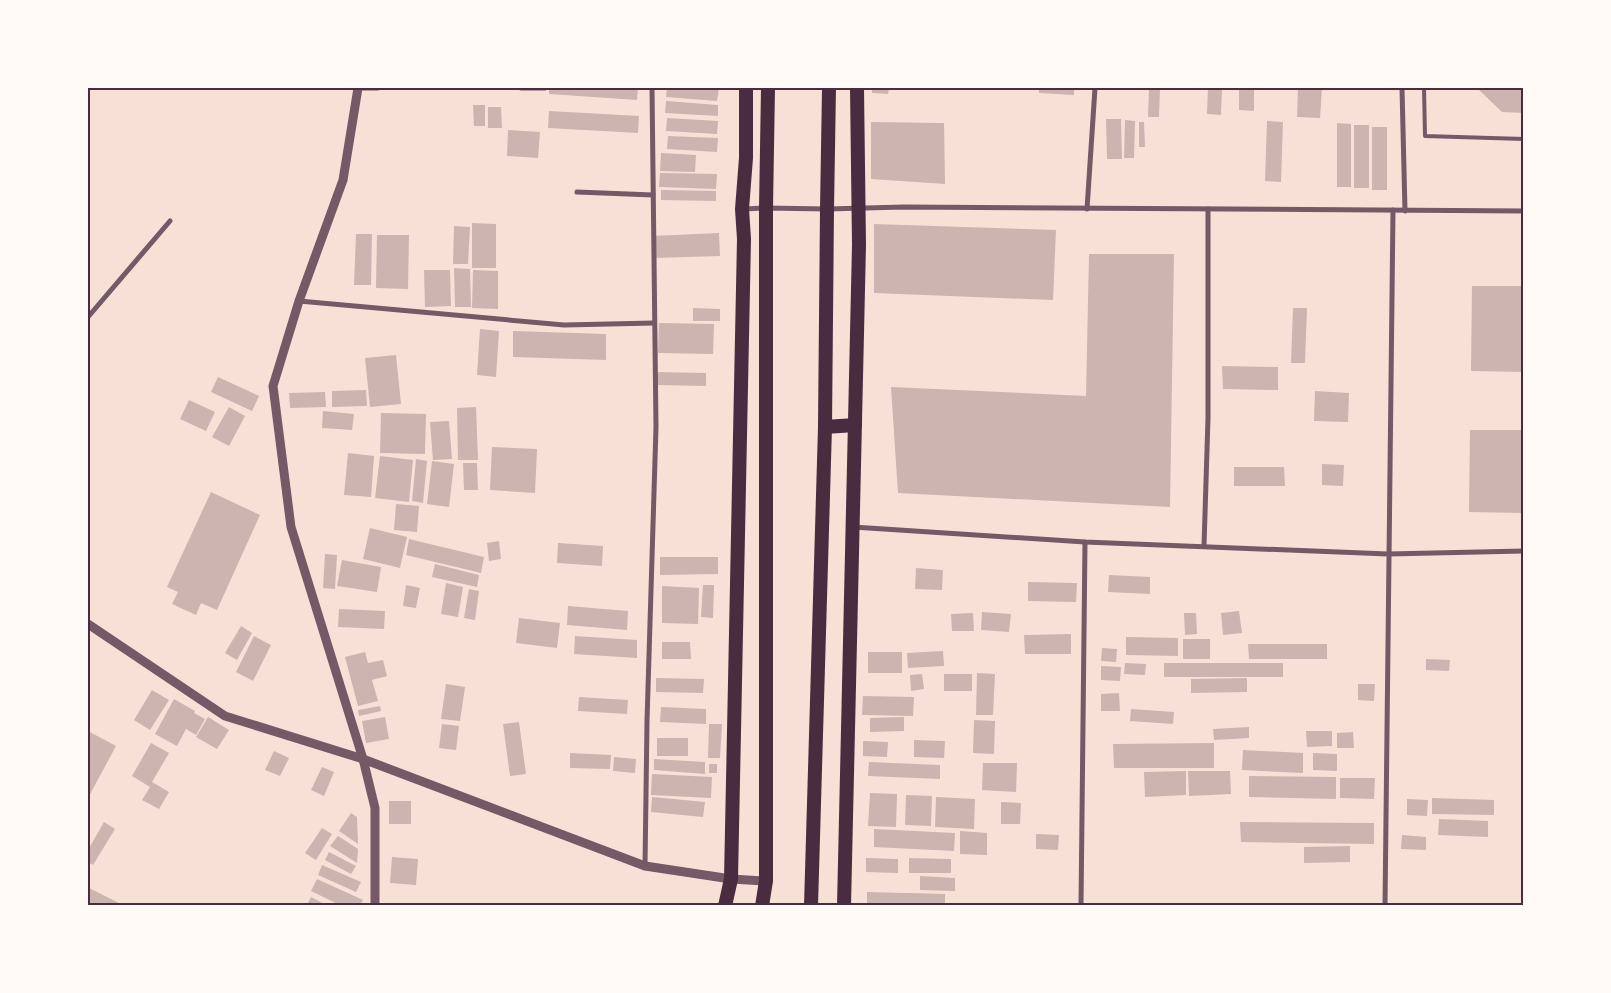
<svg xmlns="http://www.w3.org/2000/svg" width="1611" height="993" font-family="Raleway,sans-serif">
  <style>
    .building { fill: #ccb4b1 }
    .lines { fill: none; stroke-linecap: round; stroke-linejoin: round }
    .service { stroke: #755966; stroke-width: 4 }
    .minor { stroke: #755966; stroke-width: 5 }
    .tertiary { stroke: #755966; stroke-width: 9 }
    .trunk { stroke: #4a2c40; stroke-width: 14 }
    .neatline { fill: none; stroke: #4a2c40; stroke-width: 2 }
  </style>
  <rect width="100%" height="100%" fill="#f7e1d7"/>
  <g class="building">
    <path d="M549,88H638L637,100L549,94Z"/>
    <path d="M667,88H719L717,101L666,97Z"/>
    <path d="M872,88H889L888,94L872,93Z"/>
    <path d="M1039,88H1074V95L1039,93Z"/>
    <path d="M1149,88H1160L1159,117H1148Z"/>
    <path d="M1208,88H1222L1221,115L1207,114Z"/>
    <path d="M1239,88H1254V111L1239,110Z"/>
    <path d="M1298,88H1322L1320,118L1297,117Z"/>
    <path d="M1477,88H1524V113L1502,112Z"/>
    <path d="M666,101L718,105V116L665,113Z"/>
    <path d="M473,105H485V126H474Z"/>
    <path d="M488,107H501L502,128H488Z"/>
    <path d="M549,111L639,116L638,133L548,128Z"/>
    <path d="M667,118L718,121L717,134L666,131Z"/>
    <path d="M1106,119H1121L1122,159H1107Z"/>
    <path d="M1125,120L1135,121L1134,158H1124Z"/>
    <path d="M1267,121L1283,122L1281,182L1265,181Z"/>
    <path d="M871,122L944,123L945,184L871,179Z"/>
    <path d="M1139,122H1144L1145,147H1139Z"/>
    <path d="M1337,123L1351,124V187H1337Z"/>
    <rect x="1354" y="125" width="15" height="63"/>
    <rect x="1372" y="127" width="15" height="63"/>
    <path d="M508,130L540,132L538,158L507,156Z"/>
    <path d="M668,136L718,138L717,152L667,149Z"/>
    <path d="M661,153L696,155L695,172L660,171Z"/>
    <path d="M660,173L717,174L716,189L659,187Z"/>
    <path d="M661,190L716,191V201L661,200Z"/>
    <path d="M472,223L496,224V268H472Z"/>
    <path d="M874,224L1056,230L1053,300L874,293Z"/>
    <path d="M454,226L470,227L468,264H453Z"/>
    <path d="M719,233L720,256L653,258L652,236Z"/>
    <path d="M356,234H372L371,285H354Z"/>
    <path d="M377,235H409L408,289L376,288Z"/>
    <path d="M1089,254H1174L1170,507L898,493L891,387L1086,396Z"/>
    <path d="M454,268L470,269L471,307H455Z"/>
    <path d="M424,270H450L451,306L425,307Z"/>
    <path d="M473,270L498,271V309L472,308Z"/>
    <path d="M1472,286H1524V372L1471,371Z"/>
    <path d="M693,308L720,309V321H693Z"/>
    <path d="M1293,308H1307L1305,363H1291Z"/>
    <path d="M659,323L714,324L713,354L658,353Z"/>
    <path d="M480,329L499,331L496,377L477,375Z"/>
    <path d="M513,331L606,334V360L513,357Z"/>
    <path d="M396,355L401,404L370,407L365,358Z"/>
    <path d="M1222,366L1278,367V390L1223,389Z"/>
    <path d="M656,372L706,373V386L656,385Z"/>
    <path d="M218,377L259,396L252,411L211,392Z"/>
    <path d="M366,390L367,406L332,407V391Z"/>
    <path d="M1315,391L1349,393L1348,422L1314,421Z"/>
    <path d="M325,392L326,407L290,408L289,393Z"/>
    <path d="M189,400L215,412L206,431L180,419Z"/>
    <path d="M229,407L245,416L229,446L212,437Z"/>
    <path d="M476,407L478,460H458L457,408Z"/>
    <path d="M323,411L354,414L352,430L322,428Z"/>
    <path d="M381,413L426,414L425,454L380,453Z"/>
    <path d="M449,421L452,459L433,460L430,422Z"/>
    <path d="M1470,430H1524V513L1469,512Z"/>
    <path d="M492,447L537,449L535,493L490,490Z"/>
    <path d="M348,453L374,456L371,497L344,495Z"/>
    <path d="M380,456L413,460L409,502L375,498Z"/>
    <path d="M416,459L427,461L423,503L412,501Z"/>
    <path d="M432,461L454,464L449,507L427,504Z"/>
    <path d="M463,463H477L478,490H464Z"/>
    <path d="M1322,464L1344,465L1343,486L1322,485Z"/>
    <path d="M1234,467H1284L1285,486H1234Z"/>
    <path d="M211,492L260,515L217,610L201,603L196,615L172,604L178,592L167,587Z"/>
    <path d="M396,504L419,506L417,532L394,530Z"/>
    <path d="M370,528L407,537L400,568L363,559Z"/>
    <path d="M409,539L484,557L481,573L406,555Z"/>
    <path d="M499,541L501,559L489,561L487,543Z"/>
    <path d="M558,543L603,546L602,566L557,563Z"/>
    <path d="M325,554L337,555L335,589L323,588Z"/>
    <path d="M660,557H718V574L660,575Z"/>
    <path d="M342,560L381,567L377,592L337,586Z"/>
    <path d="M435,564L479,575L477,587L432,577Z"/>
    <path d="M916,568L943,570L942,590L915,589Z"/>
    <path d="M1109,575L1150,577V594L1108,592Z"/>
    <path d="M1028,582L1077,583L1076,602L1028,601Z"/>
    <path d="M446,583L463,587L458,617L441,614Z"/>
    <path d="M406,585L420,588L416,608L403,606Z"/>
    <path d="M703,585H714L713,618L701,617Z"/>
    <path d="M662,586L699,588L698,624L662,623Z"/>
    <path d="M469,589L479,591L475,620L464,618Z"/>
    <path d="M568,606L628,611L627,630L567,625Z"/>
    <path d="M339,609L385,611L384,629L338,627Z"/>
    <path d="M1239,611L1242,633L1223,635L1221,613Z"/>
    <path d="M982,612L1011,614L1009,632L981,630Z"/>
    <path d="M973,613L974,631H952L951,614Z"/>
    <path d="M1184,613H1196L1197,634L1185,635Z"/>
    <path d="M519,618L560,623L557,648L516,643Z"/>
    <path d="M241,626L252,633L237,660L225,653Z"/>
    <path d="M1071,634V654H1025L1024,635Z"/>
    <path d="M254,636L271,645L253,681L236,672Z"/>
    <path d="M575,636L637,640V658L574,654Z"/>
    <path d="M1126,637L1178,638V656L1126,655Z"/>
    <rect x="1183" y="639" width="27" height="20"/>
    <path d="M662,642H690L691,659H662Z"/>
    <path d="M1248,644H1327V659H1249Z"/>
    <path d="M1102,648L1117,649L1116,662L1101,661Z"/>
    <path d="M943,651L944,666L908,668L907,653Z"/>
    <path d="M365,652L368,663L383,660L387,676L372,680L378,701L358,706L345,657Z"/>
    <rect x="868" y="652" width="34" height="21"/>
    <path d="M1426,659L1450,660L1449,671L1426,670Z"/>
    <path d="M1125,663L1146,664L1145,675L1124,674Z"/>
    <rect x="1164" y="663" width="119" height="14"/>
    <path d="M1101,666L1121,667L1120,681L1101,680Z"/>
    <path d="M977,673L995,674L993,715H976Z"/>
    <path d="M922,674L924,689L911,691L910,675Z"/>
    <rect x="944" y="674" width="28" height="17"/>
    <path d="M656,678L704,679L703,693L656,692Z"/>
    <path d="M1247,678V692L1191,693V679Z"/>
    <path d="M446,684L465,687L460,721L441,719Z"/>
    <path d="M1358,684H1375L1374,701L1358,700Z"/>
    <path d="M152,690L169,700L150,730L134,720Z"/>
    <path d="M1119,693L1120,711H1101V694Z"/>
    <path d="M863,696L914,697L913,716L862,715Z"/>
    <path d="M579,697L628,700L627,714L578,711Z"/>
    <path d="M174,699L195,711L194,713L205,719L196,735L186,729L177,746L155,734Z"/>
    <path d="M380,706L381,711L359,716L358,710Z"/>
    <path d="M661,707L706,709V724L660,722Z"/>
    <path d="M1131,709L1174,712L1173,724L1130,721Z"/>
    <path d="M208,717L229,730L217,749L196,737Z"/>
    <path d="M385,717L389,739L366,743L362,721Z"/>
    <path d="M904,717V731L870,732V718Z"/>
    <path d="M974,720L995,721L994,754L973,753Z"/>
    <path d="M519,722L526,774L510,776L503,724Z"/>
    <path d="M442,724L459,726L456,750L439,748Z"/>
    <path d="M709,724H722L720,758H708Z"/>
    <path d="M1249,727V738L1214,740L1213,729Z"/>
    <path d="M88,731L116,746L88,798Z"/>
    <path d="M1306,731H1332V746L1307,747Z"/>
    <path d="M1353,732L1354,748H1337V733Z"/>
    <rect x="657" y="738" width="31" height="18"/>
    <path d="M914,740L945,741L944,758L914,757Z"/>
    <path d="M863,741L888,742L887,757L863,756Z"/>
    <path d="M151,743L169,753L152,782L169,792L159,809L142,800L150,787L132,776Z"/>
    <path d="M1214,743V768H1114L1113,744Z"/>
    <path d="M1243,750L1303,753V773L1242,770Z"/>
    <path d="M274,751L289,758L280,776L265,770Z"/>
    <path d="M570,753L611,755L610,769L570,768Z"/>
    <path d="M1313,753L1337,754V771L1313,770Z"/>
    <path d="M614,757L636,759L635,773L613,771Z"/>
    <path d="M654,759L705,762V774L654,770Z"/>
    <path d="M869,762L940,765V779L868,776Z"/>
    <path d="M983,763H1017L1016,792L982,790Z"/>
    <rect x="709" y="764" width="8" height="9"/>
    <path d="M322,767L334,772L324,796L311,790Z"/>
    <path d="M1186,771V795L1145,797L1144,772Z"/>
    <path d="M1188,771H1230L1231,794L1189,796Z"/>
    <path d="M652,774L712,777L711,798L651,795Z"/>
    <path d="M1249,776L1336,777V799L1249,797Z"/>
    <path d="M1340,778H1375L1374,799L1340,798Z"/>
    <path d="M870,793L897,794L896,827L868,826Z"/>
    <path d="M906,795L932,796L931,826L905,825Z"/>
    <path d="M652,797L705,802L703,817L651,812Z"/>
    <path d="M936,797L975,799L974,829L935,827Z"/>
    <path d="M1432,798L1494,800V815L1432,814Z"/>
    <path d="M1407,799L1428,800L1427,816L1407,815Z"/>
    <rect x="389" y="801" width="22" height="23"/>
    <path d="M1001,802L1021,803L1020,824H1001Z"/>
    <path d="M351,813L357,817L358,844L339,831Z"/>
    <path d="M1439,819L1488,821V837L1438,835Z"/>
    <path d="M104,822L115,829L93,865L88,862V850Z"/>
    <path d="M1240,822L1374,823V844L1241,842Z"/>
    <path d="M322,828L332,834L316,860L305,853Z"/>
    <path d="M874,829L955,833L954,851L874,847Z"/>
    <path d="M960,831L987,833V855L960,854Z"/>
    <path d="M1036,834L1059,835L1058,850L1036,849Z"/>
    <path d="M1402,835L1426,837V850L1401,849Z"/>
    <path d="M338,836L358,849L357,863L330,846Z"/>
    <path d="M1350,846V862L1304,863V847Z"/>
    <path d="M329,852L356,866L351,874L325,860Z"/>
    <path d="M392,857L418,859L416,885L390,883Z"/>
    <path d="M866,858L898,859V873L866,872Z"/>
    <path d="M909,858L951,859V873H909Z"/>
    <path d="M322,865L361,882L356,892L318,875Z"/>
    <path d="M920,876L955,878V891L920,890Z"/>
    <path d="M317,879L363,900L360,906H342L311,891Z"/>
    <path d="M89,888L125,906H91L88,904Z"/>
    <path d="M867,892L945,894V906L867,904Z"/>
    <path d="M311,897L328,906H311L308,903Z"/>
  </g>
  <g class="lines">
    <path class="service" d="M1424,88L1425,136L1524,139"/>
    <g class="minor">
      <path d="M358,88H378"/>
      <path d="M521,88H545"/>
      <path d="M1402,88L1405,211"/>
      <path d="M577,192L653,195"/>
      <path d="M744,209L766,208L827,209L904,207L1524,211"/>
      <path d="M1087,209L1095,88"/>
      <path d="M299,301L564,325L654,323"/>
      <path d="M88,317L170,221"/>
      <path d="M853,527L1085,542L1388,554L1524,551"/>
      <path d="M1204,546L1208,418V209"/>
      <path d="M645,866L647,721L656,427L652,88"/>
      <path d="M1081,906L1085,542"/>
      <path d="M1385,906L1393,210"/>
    </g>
    <g class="tertiary">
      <path d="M358,88L343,180L299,301L273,386L291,527L363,759L375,808V906"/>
      <path d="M88,624L225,716L363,759L645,866L731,879L766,881"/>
    </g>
    <g class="trunk">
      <path d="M825,427L855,425"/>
      <path d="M725,906L731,879L744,239L742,209L746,158V88"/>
      <path d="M762,906L766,881V208L768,88"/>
      <path d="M811,906L825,427L827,209L829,88"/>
      <path d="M844,906L859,245L857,88"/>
    </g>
  </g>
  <rect width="1611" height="993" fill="none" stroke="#fffaf5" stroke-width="178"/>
  <rect x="89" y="89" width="1433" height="815" class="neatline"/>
</svg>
